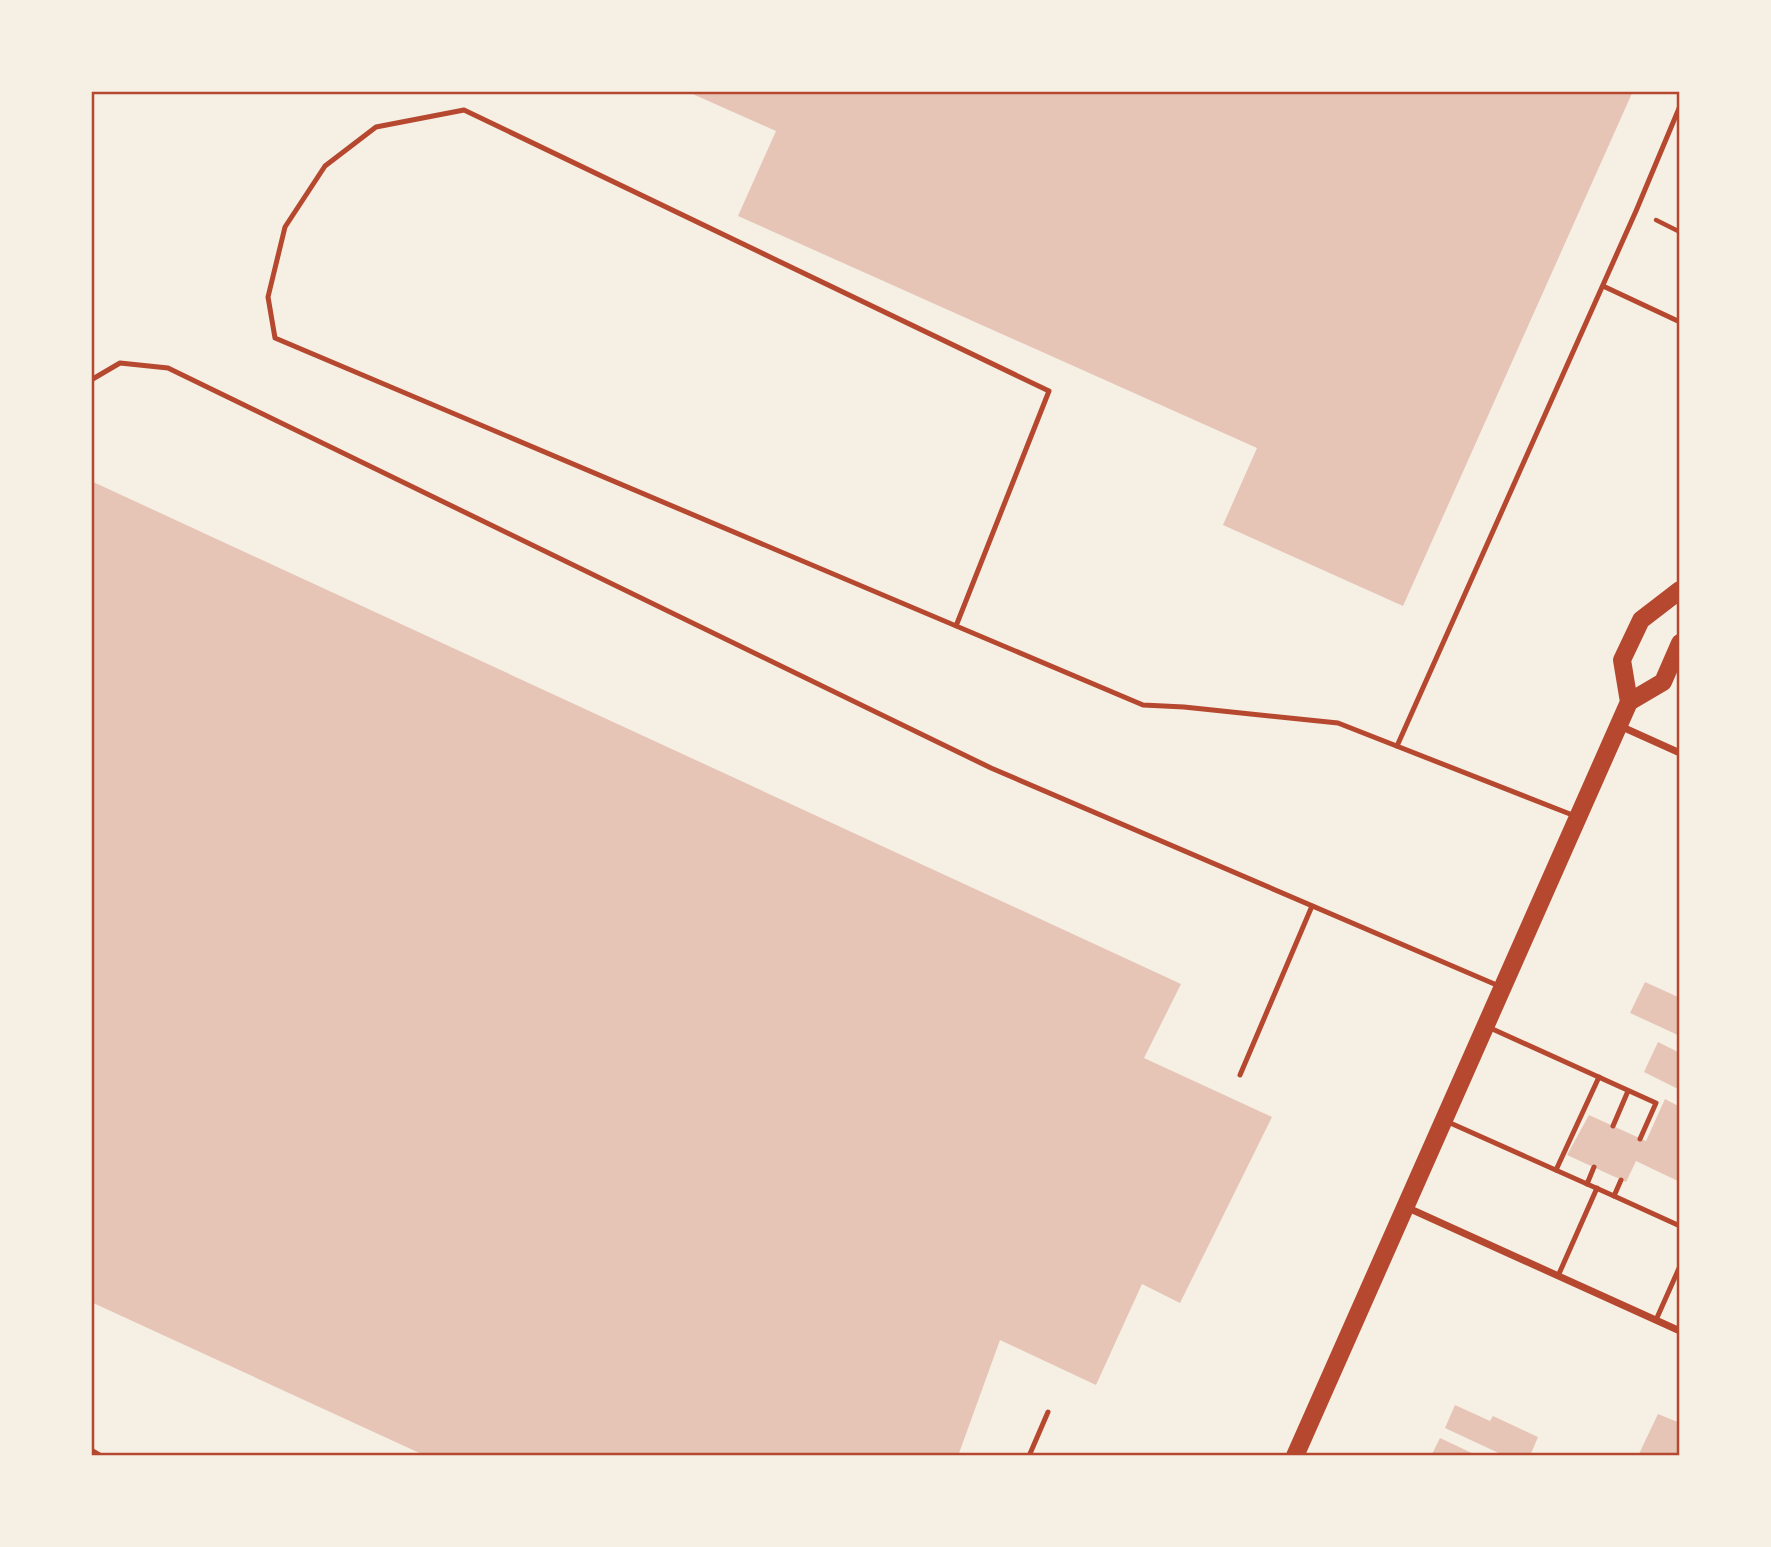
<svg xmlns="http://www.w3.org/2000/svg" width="1771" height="1547" font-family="Arial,sans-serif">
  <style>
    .building { fill: #e6c5b7 }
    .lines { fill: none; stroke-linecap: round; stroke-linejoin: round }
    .path { stroke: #b5482f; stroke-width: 4.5 }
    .service { stroke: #b5482f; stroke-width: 5 }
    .minor { stroke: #b5482f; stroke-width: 7 }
    .primary { stroke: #b5482f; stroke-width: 18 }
    .neatline { fill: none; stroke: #b5482f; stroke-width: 2.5 }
  </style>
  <rect width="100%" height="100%" fill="#f6efe4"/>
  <g class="building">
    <path d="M686,91H1633L1403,606L1223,525L1257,448L738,216L776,131Z"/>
    <path d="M91,481L1181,984L1144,1058L1272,1117L1180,1303L1142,1284L1096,1385L1000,1340L958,1456H426L91,1302Z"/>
    <path d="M1645,982L1678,997L1680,992V1036L1630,1013Z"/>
    <path d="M1658,1042L1680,1053V1090L1644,1072Z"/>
    <path d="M1665,1099L1680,1107V1182L1636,1161L1626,1182L1567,1155L1589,1115L1646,1141Z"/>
    <path d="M1455,1405L1490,1421L1493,1416L1538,1437L1530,1456H1505L1445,1428Z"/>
    <path d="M1658,1414L1680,1423V1456H1638Z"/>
    <path d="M1440,1438L1478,1456H1431Z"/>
  </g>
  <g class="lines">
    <path class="path" d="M1656,220L1680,232"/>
    <g class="service">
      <path d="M1603,286L1680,322"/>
      <path d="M91,380L120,363L168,368L991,768L1499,986"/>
      <path d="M956,626L1049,391L464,110L376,127L325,166L285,227L268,297L275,338L1143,705L1184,707L1338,723L1575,816"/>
      <path d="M1397,746L1636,211L1680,106"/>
      <path d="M1488,1027L1656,1103L1640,1139"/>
      <path d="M1240,1075L1312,906"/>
      <path d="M1448,1122L1614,1196"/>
      <path d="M1613,1126L1628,1091"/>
      <path d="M1556,1170L1599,1077"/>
      <path d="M1621,1180L1614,1196L1680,1226"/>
      <path d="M1587,1184L1594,1167"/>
      <path d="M1558,1276L1597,1188"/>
      <path d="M1656,1320L1680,1266"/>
      <path d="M91,1450L101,1456"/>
      <path d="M1029,1456L1048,1412"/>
    </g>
    <g class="minor">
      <path d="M1620,726L1680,753"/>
      <path d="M1406,1207L1680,1331"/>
    </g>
    <g class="primary">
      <path d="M1629,702L1663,682L1680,643"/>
      <path d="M1295,1456L1629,702L1622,660L1641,620L1680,590"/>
    </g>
  </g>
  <rect width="1771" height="1547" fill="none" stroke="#f6efe4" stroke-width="186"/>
  <rect x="93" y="93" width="1585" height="1361" class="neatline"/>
</svg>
